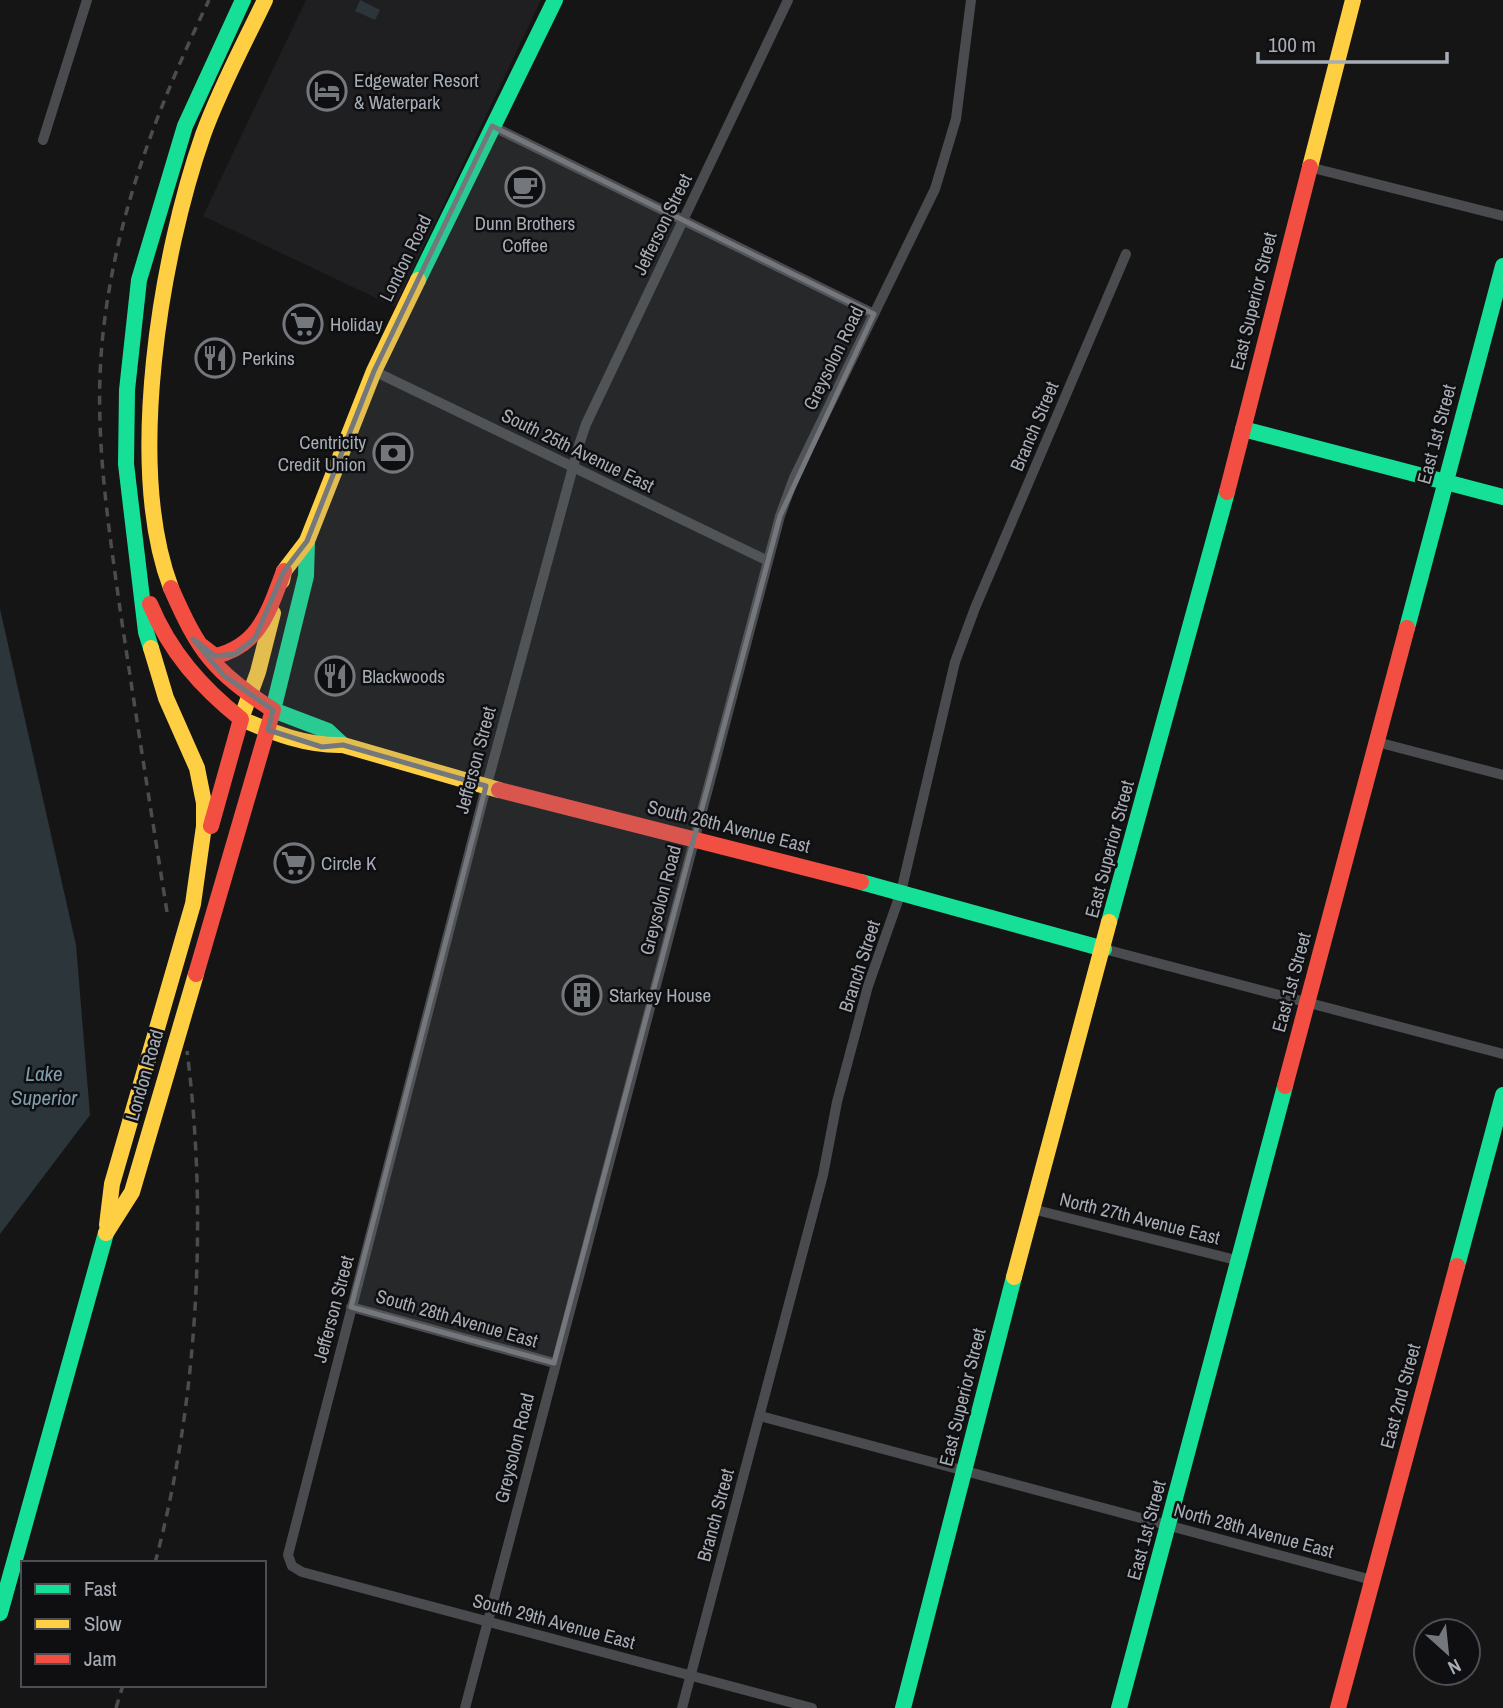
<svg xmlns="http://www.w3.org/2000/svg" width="1503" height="1708" font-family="'Archivo Narrow',sans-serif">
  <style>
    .built { fill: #1f1f21 }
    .water { fill: #2c353a }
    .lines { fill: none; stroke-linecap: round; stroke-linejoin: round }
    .street { stroke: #494b4e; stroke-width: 10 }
    .fast { stroke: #16e098; stroke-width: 16 }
    .slow { stroke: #ffcf43; stroke-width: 16 }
    .jam { stroke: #f24e42; stroke-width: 16 }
    .rail { stroke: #4a4c4e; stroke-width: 3.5; stroke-dasharray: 9 7; stroke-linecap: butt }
    .marked { fill: #74787d; fill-opacity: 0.2; stroke: #74787d; stroke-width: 5; stroke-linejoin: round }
    .labels { text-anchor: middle; stroke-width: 5; stroke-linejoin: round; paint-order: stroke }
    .poi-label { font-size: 19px; fill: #a7adb5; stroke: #0f0f11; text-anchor: start }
    .street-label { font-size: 19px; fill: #a7adb5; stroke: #0f0f11 }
    .water-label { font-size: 21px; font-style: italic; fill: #7f9eaf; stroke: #0f0f11 }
  </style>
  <rect width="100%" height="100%" fill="#151515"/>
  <path class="built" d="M306,0H541L395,307L203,216Z"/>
  <g class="water">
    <path d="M360,0L380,10L375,20L355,11Z"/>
    <path d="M0,609L76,945L90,1115L0,1234Z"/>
  </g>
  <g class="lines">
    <g class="street">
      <path d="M788,0L586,424L579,445L483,799L288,1555L292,1566L302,1572L812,1708"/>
      <path d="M492,126L874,314"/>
      <path d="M43,140L87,0"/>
      <path d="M1309,167L1503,216"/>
      <path d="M374,371L768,561"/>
      <path d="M1377,742L1503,775"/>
      <path d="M1104,949L1503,1054"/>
      <path d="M1032,1209L1240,1261"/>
      <path d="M351,1307L554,1363"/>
      <path d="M760,1416L1372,1580"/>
      <path d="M465,1708L780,516L794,478L935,189L956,119L971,0"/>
      <path d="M682,1708L823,1175L837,1102L868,986L901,892L955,662L975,608L1126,254"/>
    </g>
    <g class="fast">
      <path d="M418,280L555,0"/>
      <path d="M1243,429L1503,497"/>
      <path d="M307,541L306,576L273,710L328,731L343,745"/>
      <path d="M1407,628L1503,266"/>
      <path d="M151,648L146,632L126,464L127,390L139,280L185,126L243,0"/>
      <path d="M861,882L1104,949"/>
      <path d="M1109,922L1227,492"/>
      <path d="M1457,1266L1503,1095"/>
      <path d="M0,1613L106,1233"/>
      <path d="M903,1708L1014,1277"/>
      <path d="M1119,1708L1285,1086"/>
    </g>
    <g class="slow">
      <path d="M1310,167L1353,0"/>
      <path d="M282,581L284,571L307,541L374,371L418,280"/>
      <path d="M171,588C125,466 161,255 203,135C220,88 244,44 265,0"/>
      <path d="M273,613L258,672L241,719C274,733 306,746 343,745L499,790"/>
      <path d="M107,1225L112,1184L193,904L204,826V803L197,768L166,698L151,648"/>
      <path d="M106,1233L132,1192L196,974"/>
      <path d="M1014,1277L1109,922"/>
    </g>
    <g class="jam">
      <path d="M1227,492L1310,167"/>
      <path d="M171,588C199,652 213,671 273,710L196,974"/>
      <path d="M150,604C170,652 201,687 241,719L211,826"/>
      <path d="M202,646L215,656C260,646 269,610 284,571"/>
      <path d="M499,790L861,882"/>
      <path d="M1285,1086L1407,628"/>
      <path d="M1338,1708L1457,1266"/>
    </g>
    <g class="rail">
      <path d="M167,912C151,811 135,710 120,609C107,515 92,421 104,325C118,209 159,104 209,0"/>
      <path d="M155,1563C198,1403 208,1215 187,1051"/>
      <path d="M116,1708L123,1685"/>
    </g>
  </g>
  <path class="marked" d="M492,126L874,314L780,516L554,1363L351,1307L486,786L343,745L322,747L268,730L273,710L223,675L193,639L215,656L235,654L255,638L284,571L307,541L374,371Z"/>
  <defs>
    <g id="hotel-ring" transform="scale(2.0125)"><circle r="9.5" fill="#0f0f11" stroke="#74787d" stroke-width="1.5"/><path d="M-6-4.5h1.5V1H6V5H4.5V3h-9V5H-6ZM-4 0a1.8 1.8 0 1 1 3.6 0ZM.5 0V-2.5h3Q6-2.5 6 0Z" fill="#74787d"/></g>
    <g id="cafe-ring" transform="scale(2.0125)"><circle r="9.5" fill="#0f0f11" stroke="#74787d" stroke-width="1.5"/><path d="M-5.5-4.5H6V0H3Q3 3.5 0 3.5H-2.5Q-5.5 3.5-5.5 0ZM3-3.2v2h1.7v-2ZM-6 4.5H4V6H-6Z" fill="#74787d"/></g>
    <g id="supermarket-ring" transform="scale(2.0125)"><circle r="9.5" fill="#0f0f11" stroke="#74787d" stroke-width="1.5"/><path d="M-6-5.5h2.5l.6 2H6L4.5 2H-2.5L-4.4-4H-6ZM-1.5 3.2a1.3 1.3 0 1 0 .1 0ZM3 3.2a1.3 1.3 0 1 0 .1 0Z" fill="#74787d"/></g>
    <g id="restaurant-ring" transform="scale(2.0125)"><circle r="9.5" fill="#0f0f11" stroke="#74787d" stroke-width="1.5"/><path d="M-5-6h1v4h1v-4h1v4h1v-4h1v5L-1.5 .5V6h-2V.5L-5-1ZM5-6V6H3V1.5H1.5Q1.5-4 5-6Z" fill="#74787d"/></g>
    <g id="bank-ring" transform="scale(2.0125)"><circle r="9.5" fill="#0f0f11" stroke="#74787d" stroke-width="1.5"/><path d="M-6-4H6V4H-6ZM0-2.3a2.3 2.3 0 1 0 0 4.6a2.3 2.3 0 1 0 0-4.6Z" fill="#74787d"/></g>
    <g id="building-ring" transform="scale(2.0125)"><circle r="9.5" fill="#0f0f11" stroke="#74787d" stroke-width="1.5"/><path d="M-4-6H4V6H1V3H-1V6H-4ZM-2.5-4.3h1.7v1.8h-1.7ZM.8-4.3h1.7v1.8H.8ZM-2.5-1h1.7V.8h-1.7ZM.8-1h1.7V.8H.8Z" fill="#74787d"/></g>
  </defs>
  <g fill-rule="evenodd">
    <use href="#hotel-ring" x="327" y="91"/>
    <use href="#cafe-ring" x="525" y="187"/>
    <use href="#supermarket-ring" x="303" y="324"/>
    <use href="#restaurant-ring" x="215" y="358"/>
    <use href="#bank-ring" x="393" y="453"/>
    <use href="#restaurant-ring" x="335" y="676"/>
    <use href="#supermarket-ring" x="294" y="863"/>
    <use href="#building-ring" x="582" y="995"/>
  </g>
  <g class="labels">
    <g class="poi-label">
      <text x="354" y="87">Edgewater Resort<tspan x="354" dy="22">&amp; Waterpark</tspan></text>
      <text x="525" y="230" text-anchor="middle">Dunn Brothers<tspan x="525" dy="22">Coffee</tspan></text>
      <text x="330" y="331">Holiday</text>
      <text x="242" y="365">Perkins</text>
      <text x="366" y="449" text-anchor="end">Centricity<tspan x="366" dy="22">Credit Union</tspan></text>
      <text x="362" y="683">Blackwoods</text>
      <text x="321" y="870">Circle K</text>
      <text x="609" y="1002">Starkey House</text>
    </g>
    <g class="street-label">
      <text transform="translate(662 224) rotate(-64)" y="7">Jefferson Street</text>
      <text transform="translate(405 258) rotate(-64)" y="7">London Road</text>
      <text transform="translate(1253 301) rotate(-76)" y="7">East Superior Street</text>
      <text transform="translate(833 358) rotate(-64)" y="7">Greysolon Road</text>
      <text transform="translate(1034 426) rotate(-67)" y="7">Branch Street</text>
      <text transform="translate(1436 434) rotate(-75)" y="7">East 1st Street</text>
      <text transform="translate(578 450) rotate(26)" y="7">South 25th Avenue East</text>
      <text transform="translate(475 760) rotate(-75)" y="7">Jefferson Street</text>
      <text transform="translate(729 826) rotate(14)" y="7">South 26th Avenue East</text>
      <text transform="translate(1109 849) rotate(-75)" y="7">East Superior Street</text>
      <text transform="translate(660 900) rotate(-75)" y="7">Greysolon Road</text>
      <text transform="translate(859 966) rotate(-72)" y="7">Branch Street</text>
      <text transform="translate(1291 982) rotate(-75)" y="7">East 1st Street</text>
      <text transform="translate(144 1075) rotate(-74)" y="7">London Road</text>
      <text transform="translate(1140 1218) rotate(14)" y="7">North 27th Avenue East</text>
      <text transform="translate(333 1309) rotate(-75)" y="7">Jefferson Street</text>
      <text transform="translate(457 1318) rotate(16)" y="7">South 28th Avenue East</text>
      <text transform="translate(1400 1396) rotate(-75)" y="7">East 2nd Street</text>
      <text transform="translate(962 1397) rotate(-76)" y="7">East Superior Street</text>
      <text transform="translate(514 1448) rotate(-76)" y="7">Greysolon Road</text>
      <text transform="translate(715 1515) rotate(-75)" y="7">Branch Street</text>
      <text transform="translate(1146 1530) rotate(-75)" y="7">East 1st Street</text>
      <text transform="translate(1254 1530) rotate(15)" y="7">North 28th Avenue East</text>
      <text transform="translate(554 1621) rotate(15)" y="7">South 29th Avenue East</text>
    </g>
    <g class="water-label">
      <text x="44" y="1081">Lake<tspan x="44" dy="24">Superior</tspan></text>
    </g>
  </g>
  <rect x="21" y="1561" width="245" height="126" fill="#0f0f11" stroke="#4c4e53" stroke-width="2"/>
  <rect x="35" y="1584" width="35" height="10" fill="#16e098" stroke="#4c4e53" stroke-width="2"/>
  <text x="84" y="1596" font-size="21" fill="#a7adb5">Fast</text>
  <rect x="35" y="1619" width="35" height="10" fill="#ffcf43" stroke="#4c4e53" stroke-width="2"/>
  <text x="84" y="1631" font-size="21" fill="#a7adb5">Slow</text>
  <rect x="35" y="1654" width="35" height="10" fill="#f24e42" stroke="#4c4e53" stroke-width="2"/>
  <text x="84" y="1666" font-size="21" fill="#a7adb5">Jam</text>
  <g transform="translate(1447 1652) rotate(153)"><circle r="33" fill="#0f0f11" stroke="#4c4e53" stroke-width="2"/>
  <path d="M0-5L12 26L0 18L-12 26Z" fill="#74787d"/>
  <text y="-10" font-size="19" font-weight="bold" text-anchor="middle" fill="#a7adb5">N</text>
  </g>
  <path d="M1258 52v10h189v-10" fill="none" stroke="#a7adb5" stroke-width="3.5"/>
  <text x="1268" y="52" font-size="21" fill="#a7adb5" stroke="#0f0f11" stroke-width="5" paint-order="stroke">100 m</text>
</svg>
